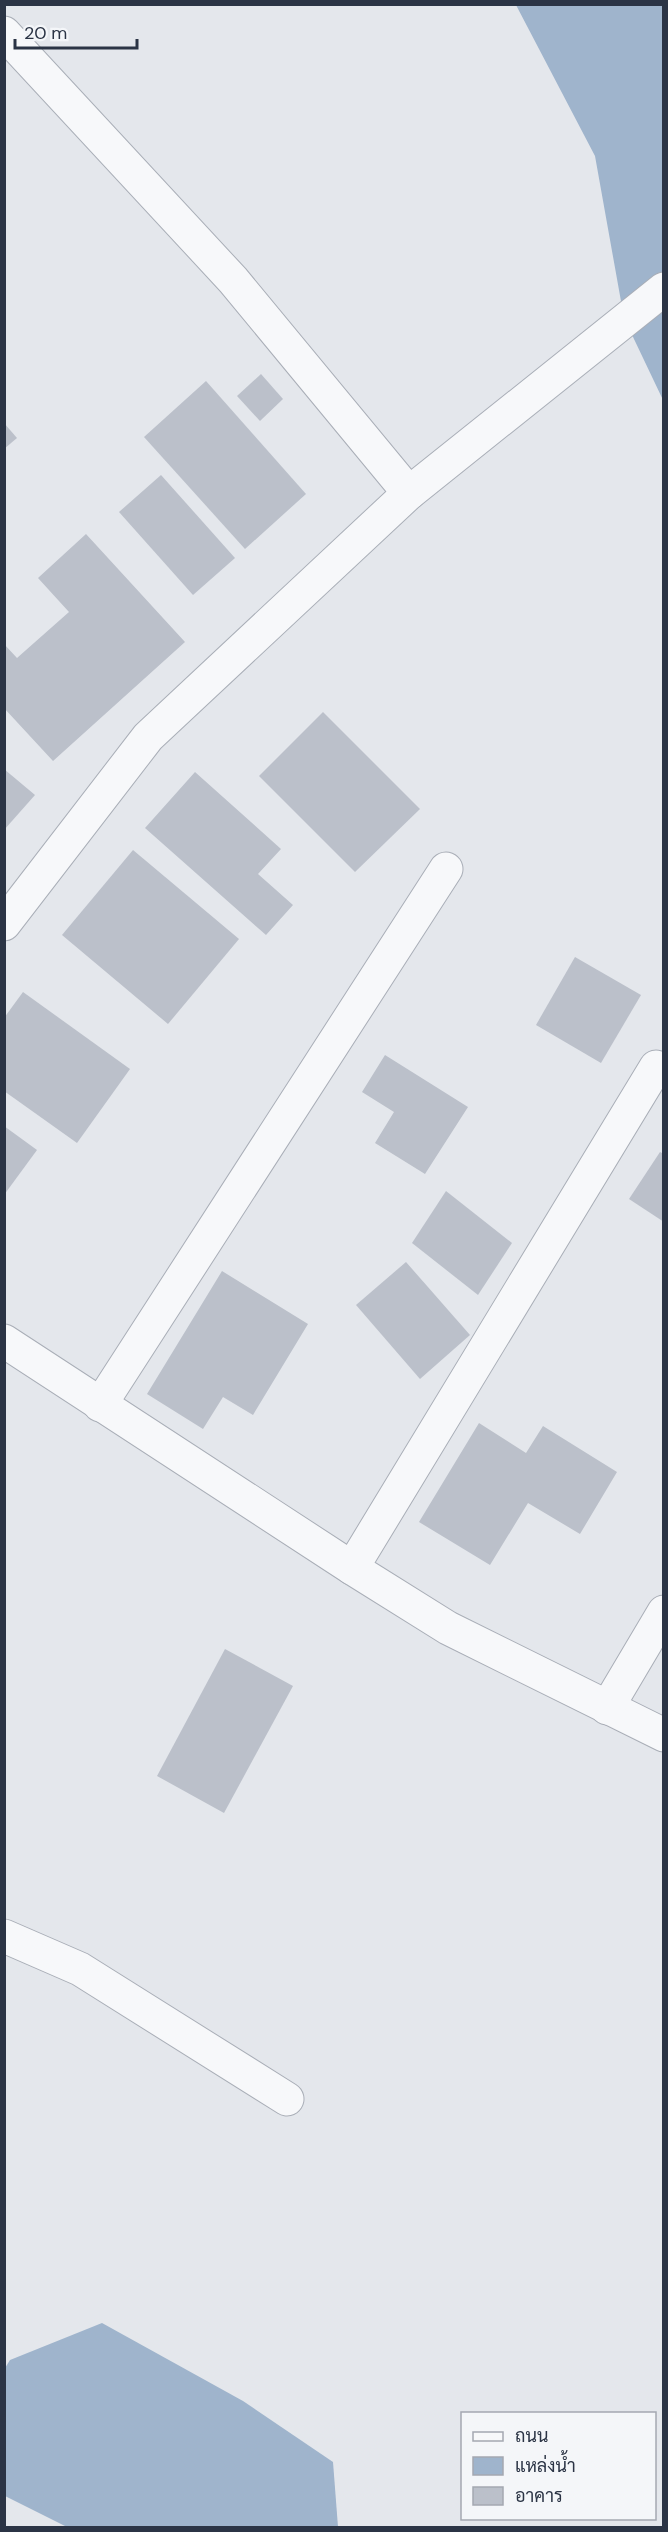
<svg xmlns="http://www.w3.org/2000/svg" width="668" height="2532" font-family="'DM Sans',Sarabun,sans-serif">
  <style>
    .water { fill: #9fb4cc }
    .building { fill: #bbc0ca }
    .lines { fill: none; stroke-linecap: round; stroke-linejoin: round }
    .minor-casing { stroke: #a9aeb7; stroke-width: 35 }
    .minor { stroke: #f7f8fa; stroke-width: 33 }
  </style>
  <rect width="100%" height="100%" fill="#e4e7ec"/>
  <g class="water">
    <path d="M516,5H663V400L624,318L595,156Z"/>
    <path d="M102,2323L243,2401L333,2462L338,2527H67L5,2496V2368L10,2360Z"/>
  </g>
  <g class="building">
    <path d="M261,374L283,399L260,421L237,396Z"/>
    <path d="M206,381L306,494L245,549L144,437Z"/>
    <path d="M4,423L17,438L4,449Z"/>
    <path d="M161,475L235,558L193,595L119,512Z"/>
    <path d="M86,534L185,642L53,761L4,708V644L17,658L69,612L38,578Z"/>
    <path d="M323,712L420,809L355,872L259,776Z"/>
    <path d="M4,769L35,795L4,830Z"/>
    <path d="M195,772L281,849L258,874L293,905L266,935L145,828Z"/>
    <path d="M133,850L239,939L168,1024L62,935Z"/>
    <path d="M575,957L641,995L601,1063L536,1025Z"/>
    <path d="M23,992L130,1069L77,1143L4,1091V1018Z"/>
    <path d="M385,1055L468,1107L425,1174L375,1143L394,1112L362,1092Z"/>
    <path d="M4,1126L37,1150L4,1195Z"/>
    <path d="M660,1152L664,1154V1222L629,1199Z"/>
    <path d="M446,1191L512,1243L478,1295L412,1243Z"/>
    <path d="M406,1262L470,1335L420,1379L356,1305Z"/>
    <path d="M222,1271L308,1324L253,1415L223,1397L203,1429L147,1394Z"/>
    <path d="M479,1423L526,1453L543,1426L617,1472L580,1534L528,1503L490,1565L419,1522Z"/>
    <path d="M225,1649L293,1686L224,1813L157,1776Z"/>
  </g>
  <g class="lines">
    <g class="minor-casing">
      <g id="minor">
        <path d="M4,33L233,280L409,493"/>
        <path d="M4,924L148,737L409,493L664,289"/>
        <path d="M4,1341L352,1568L448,1628L664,1735"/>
        <path d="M100,1405L446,869"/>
        <path d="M352,1568L656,1067"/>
        <path d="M607,1708L664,1612"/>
        <path d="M4,1936L80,1969L287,2099"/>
      </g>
    </g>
    <use href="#minor" class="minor"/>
  </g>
  <rect width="668" height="2532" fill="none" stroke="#2b3445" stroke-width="12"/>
  <rect x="461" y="2412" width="195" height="108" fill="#f4f6f9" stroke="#a4a8b1" stroke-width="1.5"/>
  <rect x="473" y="2432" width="30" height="9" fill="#f7f8fa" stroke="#a4a8b1" stroke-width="1.5"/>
  <text x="515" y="2442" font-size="18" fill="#2b3445">ถนน</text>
  <rect x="473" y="2457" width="30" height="18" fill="#9fb4cc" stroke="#a4a8b1" stroke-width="1.5"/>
  <text x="515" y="2472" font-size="18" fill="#2b3445">แหล่งน้ำ</text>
  <rect x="473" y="2487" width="30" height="18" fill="#bbc0ca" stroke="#a4a8b1" stroke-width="1.5"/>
  <text x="515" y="2502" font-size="18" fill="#2b3445">อาคาร</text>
  <path d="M15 39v9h122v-9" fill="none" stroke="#2b3445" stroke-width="3"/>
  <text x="24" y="39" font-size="18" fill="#2b3445" stroke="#f4f6f9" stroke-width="4.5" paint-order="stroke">20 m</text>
</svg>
